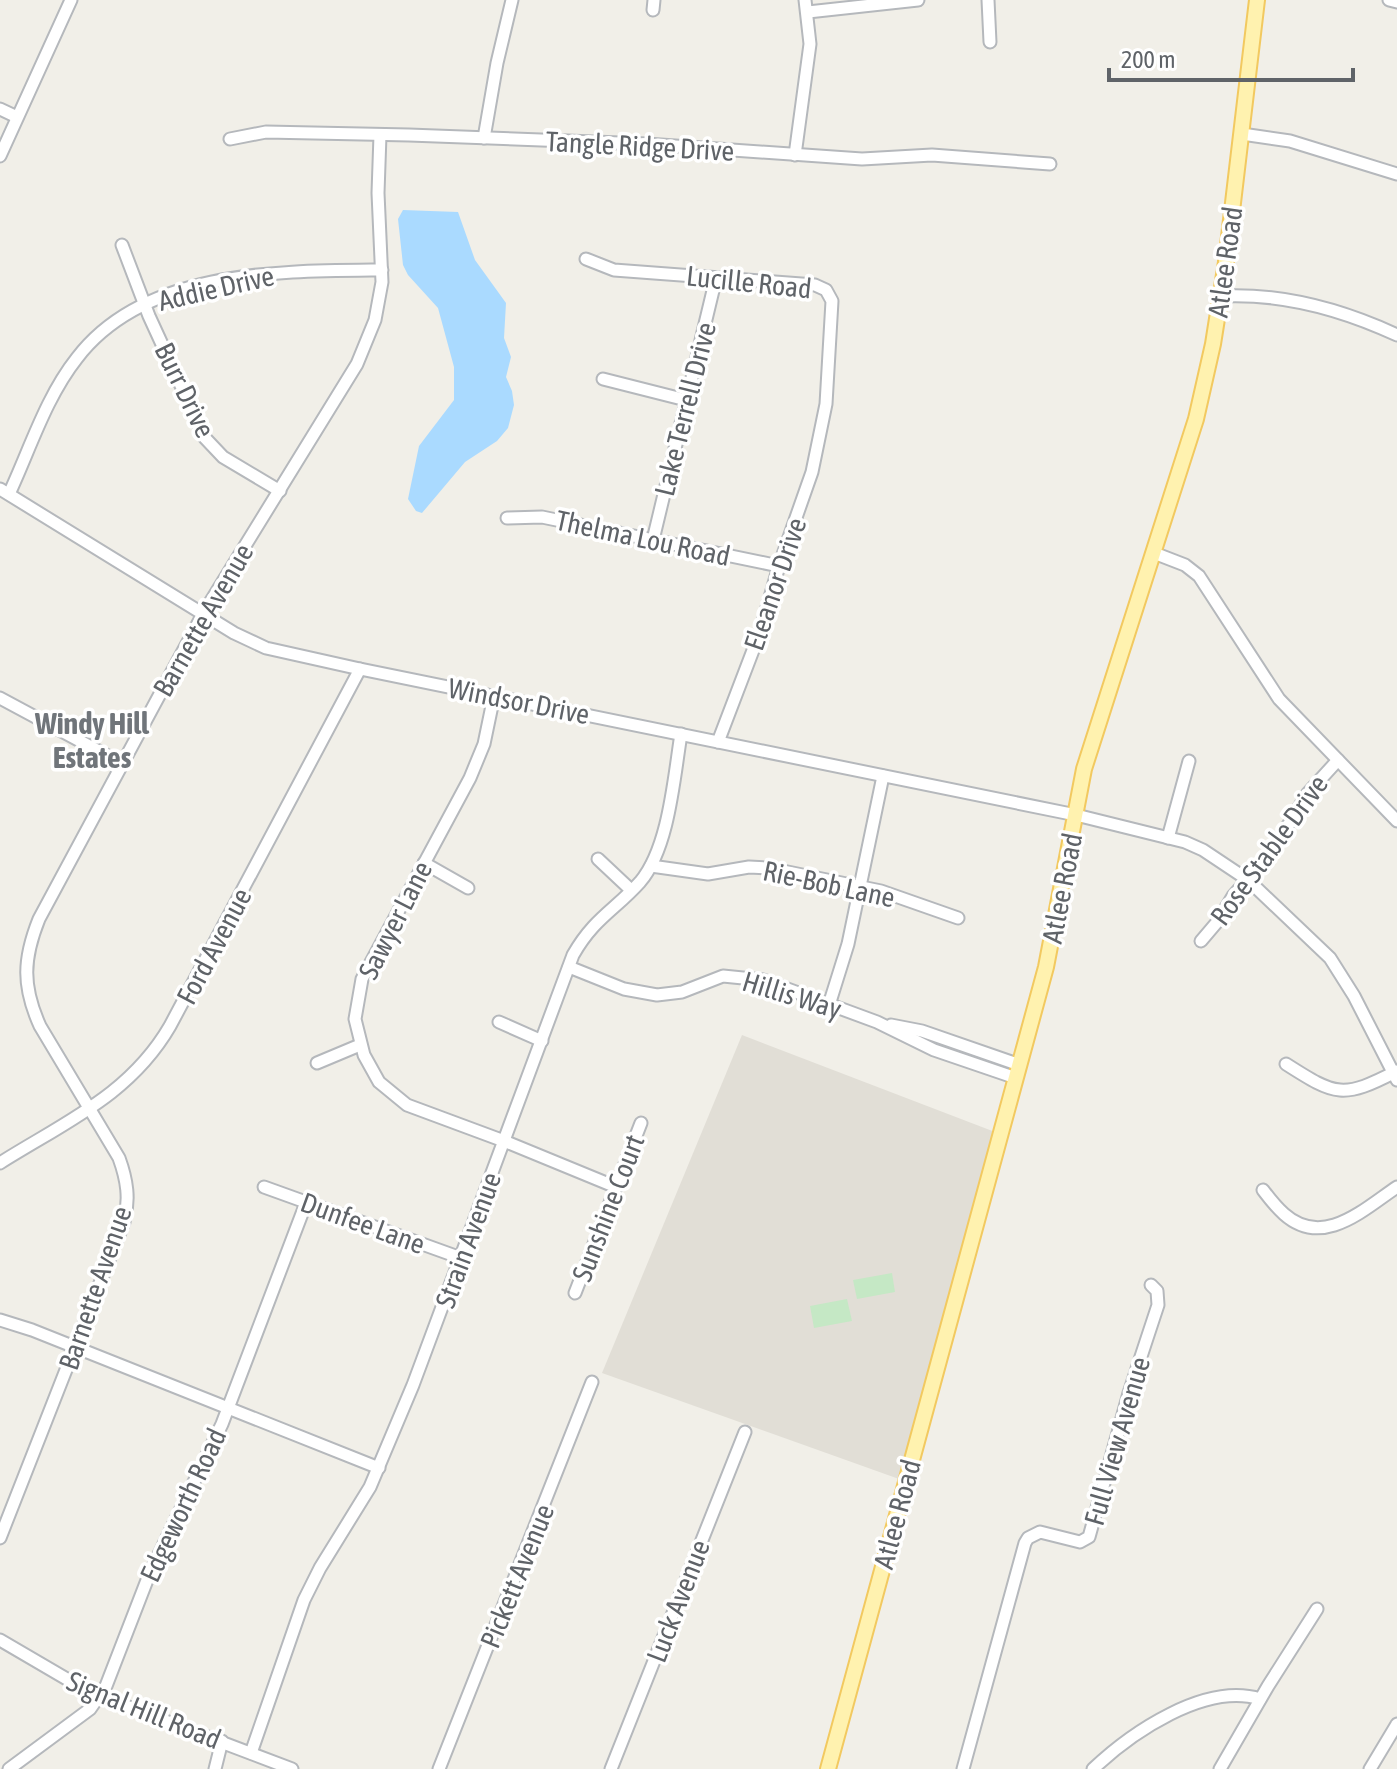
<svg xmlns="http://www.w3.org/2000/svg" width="1397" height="1769" font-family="'Asap Condensed',sans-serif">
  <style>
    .education { fill: #e1ded6 }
    .green { fill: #c5e8c5 }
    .water { fill: #aadaff }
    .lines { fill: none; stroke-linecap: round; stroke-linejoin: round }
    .minor-casing { stroke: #b5b8bc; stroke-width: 15 }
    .major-casing { stroke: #f2c960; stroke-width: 18 }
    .minor { stroke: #fff; stroke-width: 11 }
    .major { stroke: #fff2af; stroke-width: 14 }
    .labels { text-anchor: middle; stroke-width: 7; stroke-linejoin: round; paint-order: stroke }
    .street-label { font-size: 28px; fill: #5f6368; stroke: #fff }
    .neighbourhood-label { font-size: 30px; font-weight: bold; fill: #70757a; stroke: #fff }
  </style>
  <rect width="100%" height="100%" fill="#f1efe8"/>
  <path class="education" d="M742,1035L995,1132L899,1479L602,1373Z"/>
  <g class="green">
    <path d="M892,1273L895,1292L857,1299L853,1280Z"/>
    <path d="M847,1299L852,1321L814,1328L810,1306Z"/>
  </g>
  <path class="water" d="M403,210L458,212L475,260L506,303L504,338L511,357L506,377L512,391L514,405L508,428L497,441L465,462L422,513L416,511L408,499L419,446L454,400V367L438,308L408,275L403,265L398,219Z"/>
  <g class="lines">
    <g class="minor-casing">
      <g id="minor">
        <path d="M988,0L990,42"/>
        <path d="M1389,0L1397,2"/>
        <path d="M653,10L654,0"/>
        <path d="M808,12L918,0"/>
        <path d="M0,109L17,117"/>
        <path d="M1242,134L1290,141L1397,174"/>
        <path d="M484,138L497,63L512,0"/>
        <path d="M230,139L266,132L409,135L647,144L862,159L932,155L1050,164"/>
        <path d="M795,155L810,44L805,0"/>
        <path d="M0,156L71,0"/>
        <path d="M122,245L149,316L205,438L223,457L280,491"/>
        <path d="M586,259L614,270L815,285L826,290L832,301L826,404L812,472L779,566L760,632L718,742"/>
        <path d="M1221,296C1282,293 1343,310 1397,335"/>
        <path d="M603,379L686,400"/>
        <path d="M0,489L234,633L266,648L360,669L1076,815L1185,842L1203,850L1248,880L1330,958L1354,996L1397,1080"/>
        <path d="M9,494C30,449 46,397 77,358C145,269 281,271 382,270"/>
        <path d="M507,518L542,517L779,566"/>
        <path d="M653,540L716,278"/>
        <path d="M1154,553L1185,565L1199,576L1279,699L1397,821"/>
        <path d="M494,696L484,744L470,778L362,979L355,1019L364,1055L379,1082L407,1105L504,1141L616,1187"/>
        <path d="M0,698L123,764"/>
        <path d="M1168,838L1189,761"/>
        <path d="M598,859L631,890"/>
        <path d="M424,863L468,888"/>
        <path d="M651,866L708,874L749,867L768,868L881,891L958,918"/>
        <path d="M1201,941L1218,921L1233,896L1271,853L1308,793L1338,760"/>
        <path d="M569,967L624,989L657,995L682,992L723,976L763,980L877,1022L934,1050L1016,1078"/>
        <path d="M829,1005L848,944L883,776"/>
        <path d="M499,1022L542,1041"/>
        <path d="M891,1025L922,1031L1020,1065"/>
        <path d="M317,1063L360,1045"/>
        <path d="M1286,1064C1336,1096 1343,1099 1397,1071"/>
        <path d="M0,1163C65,1122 130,1095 170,1026L360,669"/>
        <path d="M264,1187L461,1258"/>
        <path d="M1263,1190C1269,1198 1276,1207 1284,1214C1323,1249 1364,1209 1397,1187"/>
        <path d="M575,1293L641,1123"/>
        <path d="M0,1320L32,1330L379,1468"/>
        <path d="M0,1538L124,1222C130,1199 127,1180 119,1158L40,1026C22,986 23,959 39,919L203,614L357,364L375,320L382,282L378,193L380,135"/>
        <path d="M0,1640L89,1692L292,1769"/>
        <path d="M251,1753L304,1600L320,1568L370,1487L413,1385L573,955C594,918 615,910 640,882C669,848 674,777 681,734"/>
        <path d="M9,1769L90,1709L106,1686L149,1575L222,1424L306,1203"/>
        <path d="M215,1769L222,1741"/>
        <path d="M439,1769L592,1382"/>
        <path d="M611,1769L745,1432"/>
        <path d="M963,1769L1025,1543L1028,1538L1040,1532L1080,1542L1089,1537L1129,1393L1158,1305L1157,1291L1151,1285"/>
        <path d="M1093,1769C1131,1733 1205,1682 1260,1699"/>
        <path d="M1220,1769L1268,1686L1317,1609"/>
        <path d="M1370,1769L1397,1724"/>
      </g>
    </g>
    <g class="major-casing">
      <path id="major" d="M828,1769L1046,967L1084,769L1196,419L1213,344L1226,262L1257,0"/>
    </g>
    <use href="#minor" class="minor"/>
    <use href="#major" class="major"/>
  </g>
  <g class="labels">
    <g class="street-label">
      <text transform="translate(640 146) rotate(3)" y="10">Tangle Ridge Drive</text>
      <text transform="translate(1225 262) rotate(-82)" y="10">Atlee Road</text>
      <text transform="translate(749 282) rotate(6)" y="10">Lucille Road</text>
      <text transform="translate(216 288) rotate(-13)" y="10">Addie Drive</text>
      <text transform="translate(185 390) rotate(64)" y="10">Burr Drive</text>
      <text transform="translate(685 409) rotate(-76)" y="10">Lake Terrell Drive</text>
      <text transform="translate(643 538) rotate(12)" y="10">Thelma Lou Road</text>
      <text transform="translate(775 584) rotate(-71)" y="10">Eleanor Drive</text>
      <text transform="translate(203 620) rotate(-60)" y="10">Barnette Avenue</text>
      <text transform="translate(519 701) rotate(11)" y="10">Windsor Drive</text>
      <text transform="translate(1269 850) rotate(-54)" y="10">Rose Stable Drive</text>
      <text transform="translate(829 884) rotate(12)" y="10">Rie-Bob Lane</text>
      <text transform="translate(1062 888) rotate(-79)" y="10">Atlee Road</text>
      <text transform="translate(395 920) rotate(-63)" y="10">Sawyer Lane</text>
      <text transform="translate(214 946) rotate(-62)" y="10">Ford Avenue</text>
      <text transform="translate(792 995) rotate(17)" y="10">Hillis Way</text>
      <text transform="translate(608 1208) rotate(-69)" y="10">Sunshine Court</text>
      <text transform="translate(363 1223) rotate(20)" y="10">Dunfee Lane</text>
      <text transform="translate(468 1240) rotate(-70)" y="10">Strain Avenue</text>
      <text transform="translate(95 1288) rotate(-71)" y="10">Barnette Avenue</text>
      <text transform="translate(1117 1441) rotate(-74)" y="10">Full View Avenue</text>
      <text transform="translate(183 1505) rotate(-65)" y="10">Edgeworth Road</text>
      <text transform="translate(897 1514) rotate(-75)" y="10">Atlee Road</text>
      <text transform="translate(517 1576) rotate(-68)" y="10">Pickett Avenue</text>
      <text transform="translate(678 1601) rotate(-69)" y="10">Luck Avenue</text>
      <text transform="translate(144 1710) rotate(22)" y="10">Signal Hill Road</text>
    </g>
    <g class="neighbourhood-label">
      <text x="92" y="734">Windy Hill<tspan x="92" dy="34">Estates</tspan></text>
    </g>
  </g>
  <path d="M1109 68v12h244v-12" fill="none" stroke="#5f6368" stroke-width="4"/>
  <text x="1121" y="68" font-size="24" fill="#5f6368" stroke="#ffffff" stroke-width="6" paint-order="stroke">200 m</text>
</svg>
